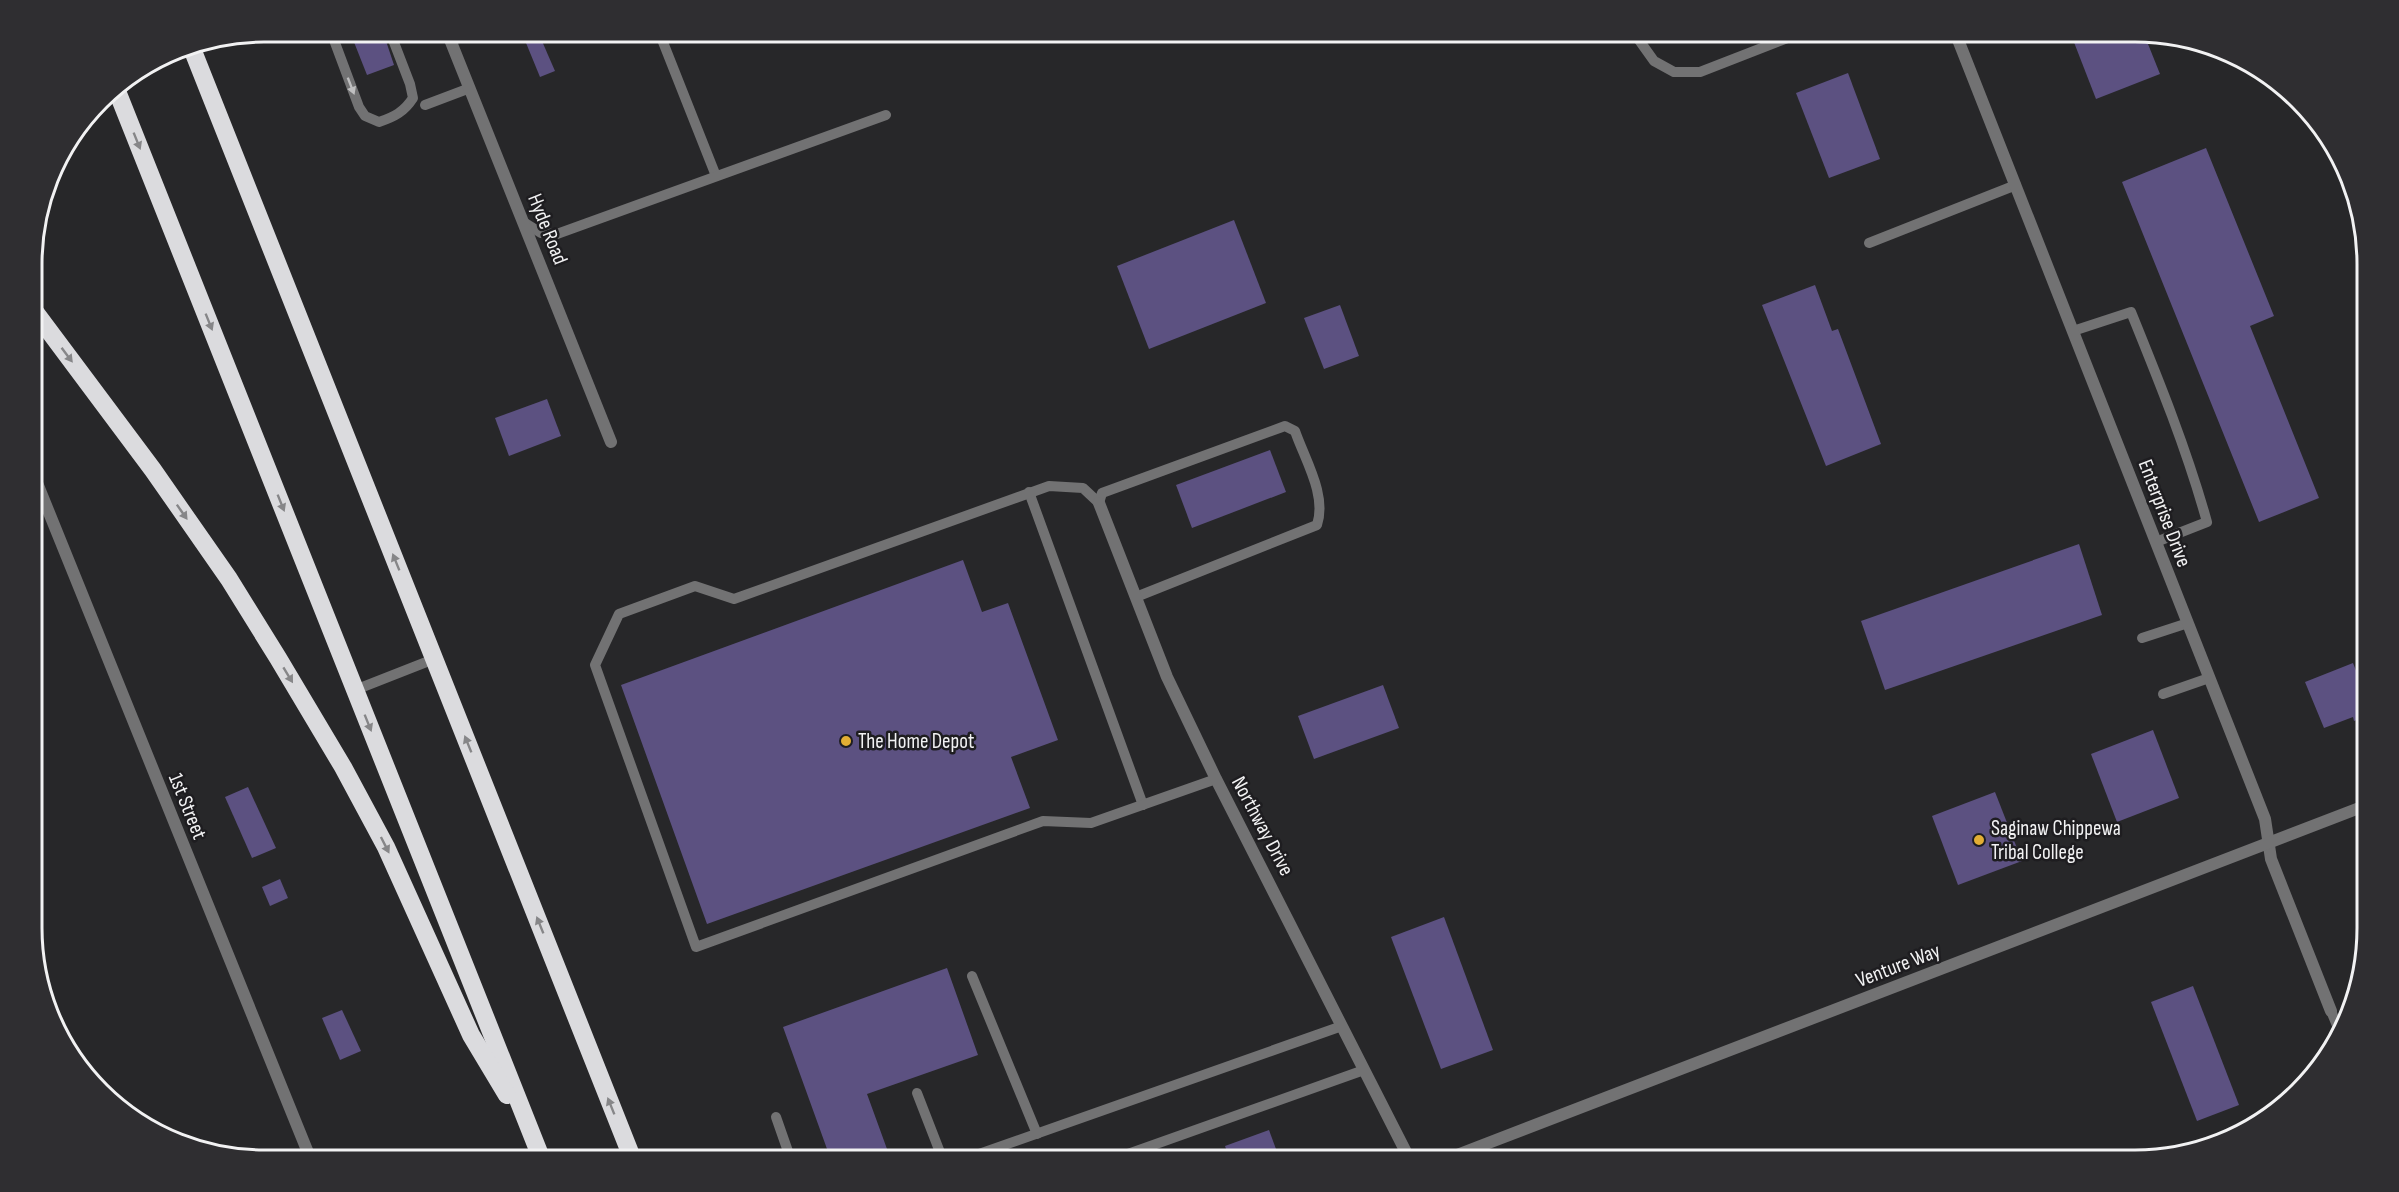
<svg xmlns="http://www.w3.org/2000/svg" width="2399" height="1192" font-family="'Sofia Sans Condensed',sans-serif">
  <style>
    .building { fill: #5c5181 }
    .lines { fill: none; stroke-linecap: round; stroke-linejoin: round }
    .lane { stroke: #727273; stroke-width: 10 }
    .street { stroke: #727273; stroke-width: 12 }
    .highway { stroke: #dbdbde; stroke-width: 18 }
    .oneway { fill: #bfbfc0 }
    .oneway2 { fill: #868688 }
    .poi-dot { fill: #e3ae34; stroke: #1e1d20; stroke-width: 2 }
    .labels { text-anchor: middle; stroke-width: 5; stroke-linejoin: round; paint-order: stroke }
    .street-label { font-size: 21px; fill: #f2f2f3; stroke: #1e1d20 }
    .poi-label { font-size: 21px; fill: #f2f2f3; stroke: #1e1d20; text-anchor: start }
    .rim { fill: none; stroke: #f2f2f3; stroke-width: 3 }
  </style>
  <rect width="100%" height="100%" fill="#272729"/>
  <g class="building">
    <path d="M350,32H383L394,65L367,75Z"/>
    <path d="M538,32L555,71L540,77L524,38Z"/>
    <path d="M2070,32H2135L2144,34L2160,74L2096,99Z"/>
    <path d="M1848,73L1880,159L1829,178L1796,93Z"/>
    <path d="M2206,148L2274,316L2250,326L2319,498L2259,522L2122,182Z"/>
    <path d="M1234,220L1266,303L1149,349L1117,266Z"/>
    <path d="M1815,285L1832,331L1838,329L1881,444L1826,466L1762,305Z"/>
    <path d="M1340,305L1359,356L1324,369L1304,318Z"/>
    <path d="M547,399L561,436L509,456L495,418Z"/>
    <path d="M1270,450L1286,492L1192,528L1176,485Z"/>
    <path d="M2079,544L2102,615L1885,690L1861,621Z"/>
    <path d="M963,560L982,612L1008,603L1058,740L1011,757L1030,808L707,924L621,685Z"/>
    <path d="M2353,663L2367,698V716L2354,721L2353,717L2324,728L2305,682Z"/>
    <path d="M1383,685L1399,728L1314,759L1298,716Z"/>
    <path d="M2153,730L2179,798L2117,822L2091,754Z"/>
    <path d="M248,787L276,848L252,858L225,797Z"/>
    <path d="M1995,792L2022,861L1958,885L1932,816Z"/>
    <path d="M280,879L288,898L270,906L262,887Z"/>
    <path d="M1444,917L1493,1050L1441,1069L1391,937Z"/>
    <path d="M947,968L978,1055L867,1094L891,1160H831L783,1027Z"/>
    <path d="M2193,986L2239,1105L2197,1121L2151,1002Z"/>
    <path d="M342,1010L361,1051L340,1060L322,1018Z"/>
    <path d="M1269,1130L1280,1160H1230L1225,1146Z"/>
  </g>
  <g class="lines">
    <g class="lane">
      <path d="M331,32L359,107L365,116L379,122C394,117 404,112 413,98L410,84L390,32"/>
      <path d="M659,32L716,176"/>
      <path d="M1636,32L1639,40L1654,61L1674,72H1700L1803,32"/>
      <path d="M450,41L475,32"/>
      <path d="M425,105L470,88"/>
      <path d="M525,223L541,233L557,234L886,115"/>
      <path d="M1869,243L2016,185"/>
      <path d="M2073,331L2131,312C2159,381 2187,450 2207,522L2156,542"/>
      <path d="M1029,492L1143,805"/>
      <path d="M1136,597L1317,525C1327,495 1305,460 1295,431L1285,426L1102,493L1099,503L1083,488L1049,486L734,599L695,586L619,614L595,665L696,947L1043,821L1091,823L1216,779"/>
      <path d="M2142,638L2188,623"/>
      <path d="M355,690L434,659"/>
      <path d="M2163,694L2209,678"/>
      <path d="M972,976L1037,1134"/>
      <path d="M2331,1011L2341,1035"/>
      <path d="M917,1093L943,1160"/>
      <path d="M776,1117L791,1160"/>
      <path d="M962,1160L1342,1026"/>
      <path d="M1111,1160L1364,1070"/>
    </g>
    <g class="street">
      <path d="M447,32L611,442"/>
      <path d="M1955,32L2265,819L2271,859L2331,1011"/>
      <path d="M33,473L311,1160"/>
      <path d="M1099,503L1167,677L1216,779L1410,1160"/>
      <path d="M290,1160L307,1154"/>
      <path d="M1444,1160L2367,805"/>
    </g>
    <g class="highway">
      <path d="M191,46L633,1160"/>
      <path d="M115,86L542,1160"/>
      <path d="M32,308L153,470L229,579L278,658L343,767L386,847L471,1035L507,1095"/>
    </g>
  </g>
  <defs><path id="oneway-solid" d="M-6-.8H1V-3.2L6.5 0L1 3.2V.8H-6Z" transform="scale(1.5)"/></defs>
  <use class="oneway" href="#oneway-solid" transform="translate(351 86) rotate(69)"/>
  <g class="oneway2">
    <use href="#oneway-solid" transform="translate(137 141) rotate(68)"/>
    <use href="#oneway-solid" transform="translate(209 322) rotate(68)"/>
    <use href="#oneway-solid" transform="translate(67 355) rotate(53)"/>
    <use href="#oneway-solid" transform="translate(281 503) rotate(68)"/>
    <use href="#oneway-solid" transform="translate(182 512) rotate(55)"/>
    <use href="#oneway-solid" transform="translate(396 562) rotate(-112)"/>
    <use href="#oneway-solid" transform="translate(288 675) rotate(59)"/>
    <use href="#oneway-solid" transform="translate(368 723) rotate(68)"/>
    <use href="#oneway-solid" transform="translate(468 744) rotate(-112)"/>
    <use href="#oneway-solid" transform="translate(385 845) rotate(63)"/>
    <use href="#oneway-solid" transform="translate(540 925) rotate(-112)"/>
    <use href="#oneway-solid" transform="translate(611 1106) rotate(-112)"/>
  </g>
  <g class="poi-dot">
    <circle cx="846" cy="741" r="6"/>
    <circle cx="1979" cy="840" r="6"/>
  </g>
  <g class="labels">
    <g class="street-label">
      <text transform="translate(548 229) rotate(68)" y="7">Hyde Road</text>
      <text transform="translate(2165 513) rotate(69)" y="7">Enterprise Drive</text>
      <text transform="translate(188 806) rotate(68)" y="7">1st Street</text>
      <text transform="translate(1263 826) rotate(62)" y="7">Northway Drive</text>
      <text transform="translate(1898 965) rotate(-21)" y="7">Venture Way</text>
    </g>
    <g class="poi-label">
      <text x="858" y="748">The Home Depot</text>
      <text x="1991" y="835">Saginaw Chippewa<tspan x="1991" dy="24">Tribal College</tspan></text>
    </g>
  </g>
  <path d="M0 0H2399V1192H0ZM264 42H2135A222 222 0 0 1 2357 264V928A222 222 0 0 1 2135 1150H264A222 222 0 0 1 42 928V264A222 222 0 0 1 264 42Z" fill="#2f2e31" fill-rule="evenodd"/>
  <path class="rim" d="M264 42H2135A222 222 0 0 1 2357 264V928A222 222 0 0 1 2135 1150H264A222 222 0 0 1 42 928V264A222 222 0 0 1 264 42Z"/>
</svg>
